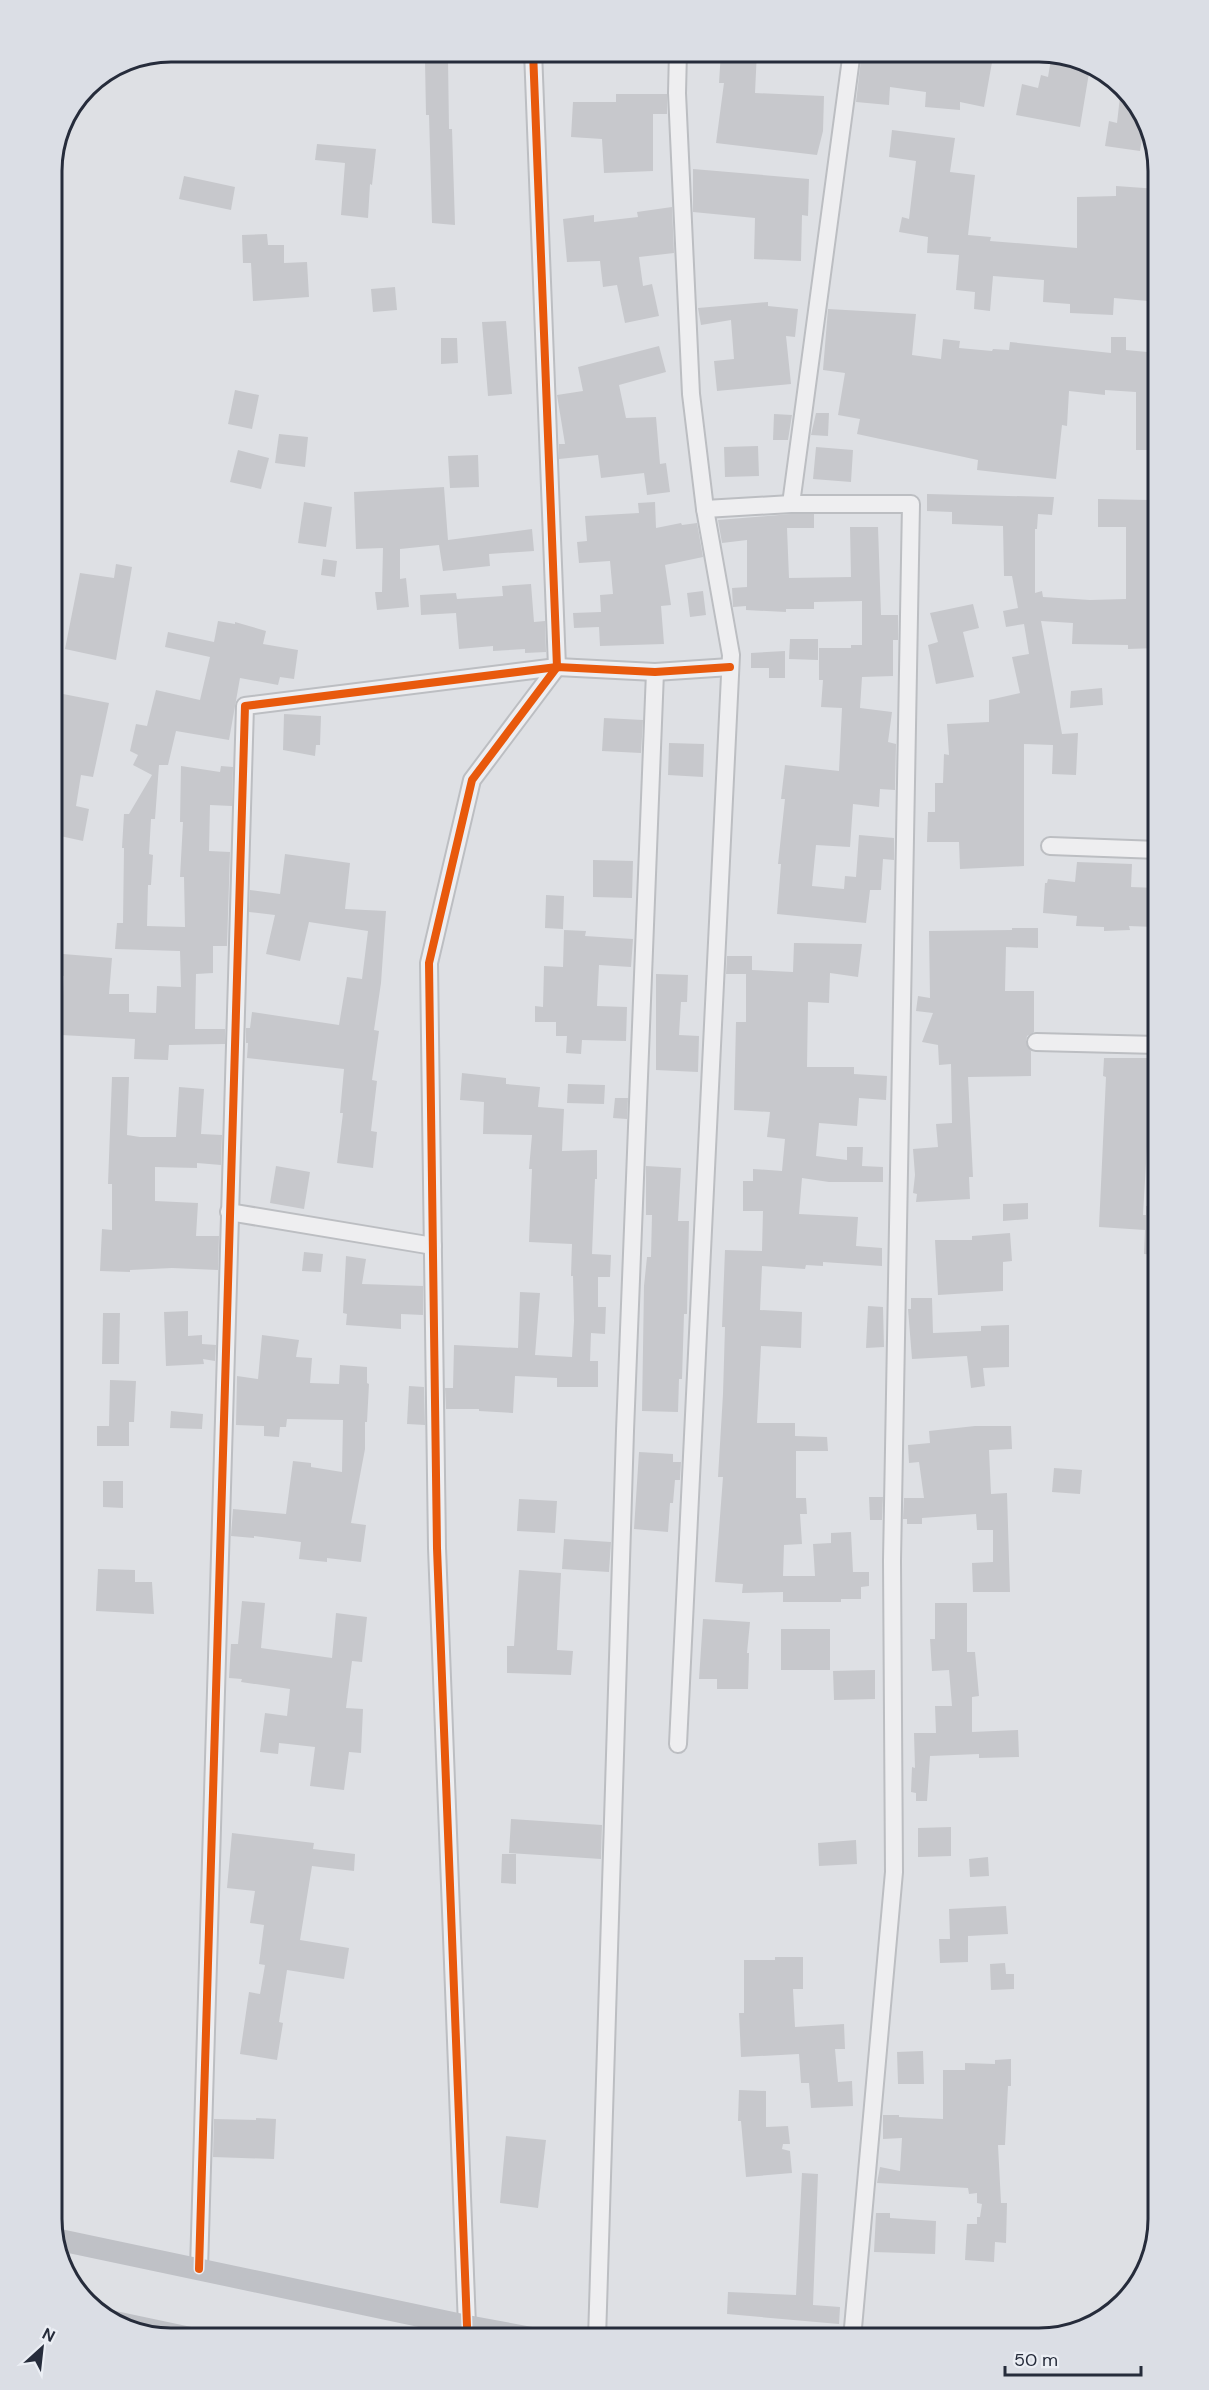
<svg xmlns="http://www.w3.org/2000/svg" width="1209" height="2390" font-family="'DM Sans',sans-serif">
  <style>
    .building { fill: #c7c8cc }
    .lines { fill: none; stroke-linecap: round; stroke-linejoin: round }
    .minor-casing { stroke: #bcbec2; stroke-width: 20 }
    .minor { stroke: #eeeef0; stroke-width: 16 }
    .secondary { stroke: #bfc1c6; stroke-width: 22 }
    .cycleway-casing { stroke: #ebeef4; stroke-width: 11 }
    .cycleway { stroke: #e8590c; stroke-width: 8 }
    .rim { fill: none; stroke: #262c3b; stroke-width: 3 }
  </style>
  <rect width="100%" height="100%" fill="#dee0e4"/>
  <g class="building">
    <path d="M721,51H757L755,93L824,96L823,131L817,155L716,143L724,83H719Z"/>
    <path d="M862,51H994L984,107L960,102V110L925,107L926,92L890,87L889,105L856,102Z"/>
    <path d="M1052,53L1090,67L1080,127L1016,115L1022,84L1038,88L1041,75L1048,77Z"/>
    <path d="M448,59L449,129H452L455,225L432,223L429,115H426L425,60Z"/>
    <path d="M1121,88L1145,119L1140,151L1105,146L1109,121L1117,123Z"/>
    <path d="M616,94H667V114H653V171L604,173L602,139L571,137L573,102H616Z"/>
    <path d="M892,130L955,138L950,172L975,175L968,235L991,237L990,241L1077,248V197L1116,196V186L1158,189L1154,257L1158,256V271L1150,272L1148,301L1114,298L1113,315L1070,313V304L1043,302L1044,280L993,276L990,311L974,309L975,292L956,290L959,255L927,253L928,237L899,232L902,217L909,219L916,161L889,157Z"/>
    <path d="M317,144L376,149L372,185L370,184L368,218L341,215L345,163L315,160Z"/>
    <path d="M693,169L809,179L808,216L802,215L801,261L754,259L755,218L693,212Z"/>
    <path d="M184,176L235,187L231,210L179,199Z"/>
    <path d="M672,207L674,253L639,257L643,286L652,284L659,316L625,323L617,285L603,287L600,261L567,262L563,219L594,215V222L638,217L637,212Z"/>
    <path d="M267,234L268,245H284V263L307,262L309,297L253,301L251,263H243L242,235Z"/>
    <path d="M395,287L397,310L373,312L371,289Z"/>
    <path d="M768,302V306L798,309L795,337L786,336L791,384L717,391L714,361L734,359L731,320L701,325L698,308Z"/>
    <path d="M828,309L916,314L912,355L941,359L943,339L960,341L959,348L992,351L993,349L1009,350L1010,342L1111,353V337H1126V350L1158,353V450H1136V392L1105,390V395L1069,391L1067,426L1062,425L1056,479L977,470L978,460L857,434L860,419L838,415L845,373L823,370Z"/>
    <path d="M506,321L512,394L488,396L482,322Z"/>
    <path d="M441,338H457L458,363L441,364Z"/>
    <path d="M659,346L666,372L619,385L626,418L656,417L660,464L666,463L670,492L647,495L644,473L601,478L598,455L559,459V444H565L557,395L583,391L578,367Z"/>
    <path d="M235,390L259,395L252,429L228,424Z"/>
    <path d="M816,413H829L828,436L811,435Z"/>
    <path d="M774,414L792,415L788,440H773Z"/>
    <path d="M279,434L308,437L305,467L275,463Z"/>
    <path d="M758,446L759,476L725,477L724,447Z"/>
    <path d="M816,447L853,450L851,482L813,479Z"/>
    <path d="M238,450L269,458L261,489L230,482Z"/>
    <path d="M478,455L479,487L450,488L448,456Z"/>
    <path d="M444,487L448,540L532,529L534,551L489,554L490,566L443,571L439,545L400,549V579L406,578L409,607L377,610L375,592H382L383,548L356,549L354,492Z"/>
    <path d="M927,494L1054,497L1052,515L1038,514L1037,529H1035V593L1042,591L1043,597L1090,600L1126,599V527H1098V499L1149,500L1148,503L1157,502L1158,648L1128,649V645L1072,644L1073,623L1041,621L1062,734L1078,733L1076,775L1052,774L1053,745L1024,744V866L960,869L959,842H927L928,812H935V783H943L944,754L949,755L947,724L989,722V700L1020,693L1012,657L1029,654L1024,624L1006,627L1003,611L1018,608L1012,576H1004L1003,526L952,524V512L927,511Z"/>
    <path d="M304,502L332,507L326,547L298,543Z"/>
    <path d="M655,502L656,528L681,523L682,525L697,523L703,557L665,565L671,605L661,606L664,644L600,646L599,627L574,628L573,613L601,612L600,595L613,594L610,561L579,563L577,542L587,541L585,516L639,513L638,503Z"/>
    <path d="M791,514H814V528H787L789,578L851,577L850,527H878L881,615H898V640H893V676L862,677L860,708L892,712L888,742L896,744L895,790L880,789L879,807L853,804L850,847L816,845L812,886L844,889L845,876L856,877L859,835L894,838V860L883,859L881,890H870L866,923L777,914L781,864H778L785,799H781L785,765L839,771L842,708L821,707L823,680H819V648H851V645H862V601L814,602V609H786V612L746,610V606L733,607L732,588L747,587V540L722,543L718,520Z"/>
    <path d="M323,559L337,561L335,577L321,575Z"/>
    <path d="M116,564L132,567L116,660L65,649L80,573L114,578Z"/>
    <path d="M531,584L534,622L545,621L546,652L525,653V649L493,651V646L459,649L456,613L421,615L420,595L456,593L457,599L503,596L502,586Z"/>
    <path d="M703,591L706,615L690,617L687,593Z"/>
    <path d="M973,604L979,628L963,632L974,677L936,684L928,645L938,642L930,613Z"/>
    <path d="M218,621L235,624V622L266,631L263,644L298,650L294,679L280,677L278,685L240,678L229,740L176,731L168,765H159L155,819H151L149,854L153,855L151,885H148L147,926L185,927L184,877H180L183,822H180L181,766L220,772L221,766L233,767L232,806L210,805L209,851L230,852L227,946H213V973L196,974L195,1029H225V1044L169,1045L168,1060L134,1059L135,1039L61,1035L64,976L51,974V953L112,958L109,994H129V1012L156,1013L157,986L181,987L180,951L115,949L117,923H123L124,848H122L124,814H129L152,775L133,765L138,755L130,751L136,724L147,726L156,690L200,700L210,657L165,647L168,632L214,642Z"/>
    <path d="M790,639H818V660L789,659Z"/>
    <path d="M785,651V678H769V668H751V653Z"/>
    <path d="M1102,688L1103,705L1070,708L1071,691Z"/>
    <path d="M58,693L109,703L93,777L81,775L76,806L89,809L83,841L51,834V726Z"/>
    <path d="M284,714L321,716L320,745H316L315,756L283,750Z"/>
    <path d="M604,718L643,720L641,753L602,751Z"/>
    <path d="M669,743L704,744L703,777L668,775Z"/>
    <path d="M285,854L350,863L345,909L386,911L381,983L374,1030L379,1031L372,1080L377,1081L371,1131L377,1132L373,1168L337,1163L343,1113H340L344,1069L247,1058L248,1043H246V1028H250L252,1012L339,1025L347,977L362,979L368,931L309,922L300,961L266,954L275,915L249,912L250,890L280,894Z"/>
    <path d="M593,860L633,861L632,898L593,897Z"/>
    <path d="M1077,862L1132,864L1131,887L1157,888L1155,927L1129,926L1130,930L1104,931V927L1076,926L1077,916L1043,913L1045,883H1047L1048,879L1075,882Z"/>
    <path d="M546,895L564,896L563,929L545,928Z"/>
    <path d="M1012,928H1038V948L1006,947L1005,991H1034V1032L1027,1036L1026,1041L1031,1051V1076L968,1077L973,1177H969L970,1199L916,1202L917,1194L913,1193L915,1175L913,1149L938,1147L936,1124L952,1123L951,1064L939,1065L938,1045L922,1042L933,1013L916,1011L918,996L930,998L929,931L1012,930Z"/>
    <path d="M564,930L586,931L585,936L633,939L631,967L599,965L597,1006L627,1007L626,1041L582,1040L581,1054L566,1053L567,1036H556V1022H535V1006L543,1007L544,966L563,967Z"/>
    <path d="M794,943L862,944L858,977L830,973L829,1003L808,1002L807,1067H854V1074L887,1076L886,1100L859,1098L857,1126L819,1123L816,1156L847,1160V1147H863L862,1166L883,1167V1182H829L802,1178L799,1214L858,1217L856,1246L882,1248V1266L823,1262V1266L806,1265L805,1269L762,1266L760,1310L802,1312L801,1348L761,1346L757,1423H795V1436L827,1437L828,1451H796V1498H806L807,1514H800L802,1544L784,1545L783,1576H815L813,1544L831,1543V1533L851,1532L853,1572H869V1586L861,1587V1599H841V1602H783V1592L742,1593L743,1584L715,1582L723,1477H718L723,1394L725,1327H722L725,1250L762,1251L763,1211H743V1181H753V1169L782,1171L785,1139L767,1137L770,1112L734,1110L736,1022H746V974H726L727,956H752V970L793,972Z"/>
    <path d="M656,974L688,975L687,1002H681L679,1035L699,1036L698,1072L656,1070Z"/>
    <path d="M1104,1058H1154V1099H1158V1146H1147L1143,1215H1146V1206L1158,1207V1255L1144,1254L1145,1230L1099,1227L1106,1077L1103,1076Z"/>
    <path d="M462,1073L506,1078V1084L540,1087L538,1107L564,1109L562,1151L597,1150V1179H595L592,1254L611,1255L610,1277H598V1307H606L605,1334L591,1333L590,1361H598V1387H557V1378L515,1376L513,1413L479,1411V1409H446L445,1388H453L454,1345L518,1348L520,1292L540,1293L535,1355L572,1357L574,1321L573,1276H571L572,1244L529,1242L532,1169H529L532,1135L483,1134L484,1102L460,1100Z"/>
    <path d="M112,1077H129L127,1135L140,1137H176L179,1087L204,1089L201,1134L222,1135L221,1165L197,1163V1168L155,1167V1201L198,1203L196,1236H219L218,1270L172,1268L130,1270V1272L100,1271L102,1229L112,1230V1184H108Z"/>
    <path d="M568,1084L605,1085L604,1104L567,1103Z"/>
    <path d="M615,1098H628L627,1119L613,1118Z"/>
    <path d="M276,1166L310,1172L304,1209L270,1203Z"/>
    <path d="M646,1166L681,1168L678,1221H689L687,1314H684L682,1379H679L678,1412L642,1411L644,1286L647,1257H651L652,1215H646Z"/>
    <path d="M1028,1203V1219L1003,1221V1204Z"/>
    <path d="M1010,1233L1012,1261L1003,1262V1291L938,1295L935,1240H972V1236Z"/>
    <path d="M304,1252L323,1254L321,1272L302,1271Z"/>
    <path d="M346,1256L366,1259L362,1284L423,1286V1315L401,1314V1329L346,1325L347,1314L343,1313Z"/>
    <path d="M911,1298H932L933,1333L981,1331V1326L1009,1325V1367L983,1368L985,1386L971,1388L967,1356L912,1359L908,1309H911Z"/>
    <path d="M868,1306L883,1307L884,1347L866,1348Z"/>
    <path d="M188,1311V1336L202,1335V1344L216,1345L215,1361L203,1359L204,1364L166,1366L164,1312Z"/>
    <path d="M103,1313H120L119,1364H102Z"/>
    <path d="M262,1335L299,1340L296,1357L312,1358L310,1383L339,1384L340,1365L367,1367V1383L369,1384L367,1422H365V1449L351,1523L366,1525L361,1562L327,1558V1562L299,1559L301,1542L254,1536V1538L231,1536L233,1509L286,1514L293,1461L311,1463V1467L342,1472L343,1420L287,1419L286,1427H280L279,1437L264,1436V1426L236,1425L237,1376L258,1379Z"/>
    <path d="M110,1380L136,1381L134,1422H129V1446H97V1426H109Z"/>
    <path d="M409,1386L424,1387L425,1425L407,1424Z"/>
    <path d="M171,1411L203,1414L202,1429L170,1428Z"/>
    <path d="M975,1426H1011L1012,1449L989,1450L991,1494L1007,1493L1010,1592H973L972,1563L993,1562V1530H977L976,1514L922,1518V1524H907V1519H903L904,1498H924L919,1462L909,1463L908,1445L930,1443L929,1431Z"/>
    <path d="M639,1452L673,1454V1462H681L680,1480H675L673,1503H670L668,1532L634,1529Z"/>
    <path d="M1054,1468L1082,1470L1080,1494L1052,1492Z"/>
    <path d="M103,1481H123V1508L103,1507Z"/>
    <path d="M869,1497H883L882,1520H870Z"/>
    <path d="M519,1499L557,1501L555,1533L517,1531Z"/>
    <path d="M564,1539L611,1542L609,1572L562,1569Z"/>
    <path d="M98,1569L135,1570V1582H152L154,1614L96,1611Z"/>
    <path d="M519,1570L561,1573L557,1650L573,1651L571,1675L507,1673V1646H514Z"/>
    <path d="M242,1601L265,1603L261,1648L332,1658L336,1613L367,1617L362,1662L352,1661L346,1708L363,1709L361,1753L349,1752L344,1790L310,1786L315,1747L279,1743L278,1754L260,1752L265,1713L287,1716L290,1689L241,1682L242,1679L229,1678L231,1644H238Z"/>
    <path d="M935,1603H967V1652H975L979,1696L972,1697V1732L1018,1730L1019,1757L979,1758V1754L930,1756L927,1801H916V1793L911,1792L912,1767L915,1768L914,1733H936L935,1706H952L949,1670L932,1671L930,1639H935Z"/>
    <path d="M703,1619L750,1622L747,1653H749L748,1689H717V1679H699Z"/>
    <rect x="781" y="1629" width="49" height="41"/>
    <path d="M875,1670V1699L834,1700L833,1671Z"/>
    <path d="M511,1819L602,1825L601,1859L509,1853Z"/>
    <path d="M951,1827V1856L918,1857V1828Z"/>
    <path d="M232,1833L314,1843L313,1849L355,1854L354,1871L312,1866L300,1940L349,1948L344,1979L287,1970L279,2022L283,2023L277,2060L240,2054L249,1992L260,1994L265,1965L259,1964L264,1925L250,1923L255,1891L227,1888Z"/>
    <path d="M856,1840L857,1864L819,1866L818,1843Z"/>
    <path d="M502,1854H516V1884L501,1883Z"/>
    <path d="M988,1857L989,1876L970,1877L969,1859Z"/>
    <path d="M1006,1906L1008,1934L968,1936V1962L940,1963L939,1939H950L949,1909Z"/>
    <path d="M775,1957H803V1989H793L795,2027L844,2024L845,2049H835L838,2082L852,2081L853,2106L811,2108L809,2083H801L799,2054L741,2057L739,2013H744V1960H775Z"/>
    <path d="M1005,1963L1006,1974H1014V1989L991,1990L990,1964Z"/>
    <path d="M923,2051L924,2084H898L897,2052Z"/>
    <path d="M1011,2059V2086H1008L1005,2145H998L1001,2203H1007L1006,2243L995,2242L994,2262L965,2260L967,2224H977V2217H980L982,2204L977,2203V2193L969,2194L968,2188L877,2183L880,2167L900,2171L902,2138L883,2139V2115H899V2117L943,2119V2070H965V2063L995,2064V2060Z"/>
    <path d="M739,2090L766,2091V2127L788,2126L790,2144H783L782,2149L790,2151L792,2173L746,2177L741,2121H738Z"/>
    <path d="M256,2118L276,2119L274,2159L213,2157L214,2119L256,2120Z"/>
    <path d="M506,2136L546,2140L538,2208L500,2203Z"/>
    <path d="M802,2173L818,2174L813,2305L840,2307L839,2324L727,2314L728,2292L796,2295Z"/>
    <path d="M876,2213H890V2218L936,2221L935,2254L874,2252Z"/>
  </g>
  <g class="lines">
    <g class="minor-casing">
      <g id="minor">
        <path d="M678,51L677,93L691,394L705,509L731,655L678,1744"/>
        <path d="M791,504L852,51"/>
        <path d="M705,509L791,504H911L892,1561L894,1872L852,2339"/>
        <path d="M1050,846L1158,850"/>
        <path d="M1036,1042L1158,1045"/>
        <path d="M229,1212L433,1246"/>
        <path d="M199,2269L245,706L557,667L655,672L730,667"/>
        <path d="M467,2326L437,1548L429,963L472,780L557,667L533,51"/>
        <path d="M597,2339L625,1431L655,672"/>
      </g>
    </g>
    <use href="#minor" class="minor"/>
    <g class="secondary">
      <path d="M55,2239L467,2326L537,2339"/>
      <path d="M110,2321L195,2339"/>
    </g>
    <g class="cycleway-casing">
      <g id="cycleway">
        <path d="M199,2269L245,706L557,667L655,672L730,667"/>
        <path d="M467,2326L437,1548L429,963L472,780L557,667L533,51"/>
      </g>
    </g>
    <use href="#cycleway" class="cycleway"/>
  </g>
  <path d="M0 0H1209V2390H0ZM171 62H1039A109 109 0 0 1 1148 171V2219A109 109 0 0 1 1039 2328H171A109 109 0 0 1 62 2219V171A109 109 0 0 1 171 62Z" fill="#dbdee5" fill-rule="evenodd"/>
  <path class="rim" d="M171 62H1039A109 109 0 0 1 1148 171V2219A109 109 0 0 1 1039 2328H171A109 109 0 0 1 62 2219V171A109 109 0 0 1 171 62Z"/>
  <g transform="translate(42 2348) rotate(27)" stroke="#ebeef4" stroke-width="4.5" paint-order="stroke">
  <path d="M0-4.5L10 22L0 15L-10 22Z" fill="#262c3b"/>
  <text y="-9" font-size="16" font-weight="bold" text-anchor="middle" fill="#262c3b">N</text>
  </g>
  <path d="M1005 2366v9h136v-9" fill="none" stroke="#262c3b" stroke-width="3"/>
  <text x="1014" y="2366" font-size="18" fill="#262c3b" stroke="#ebeef4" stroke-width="4.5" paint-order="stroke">50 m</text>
</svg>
